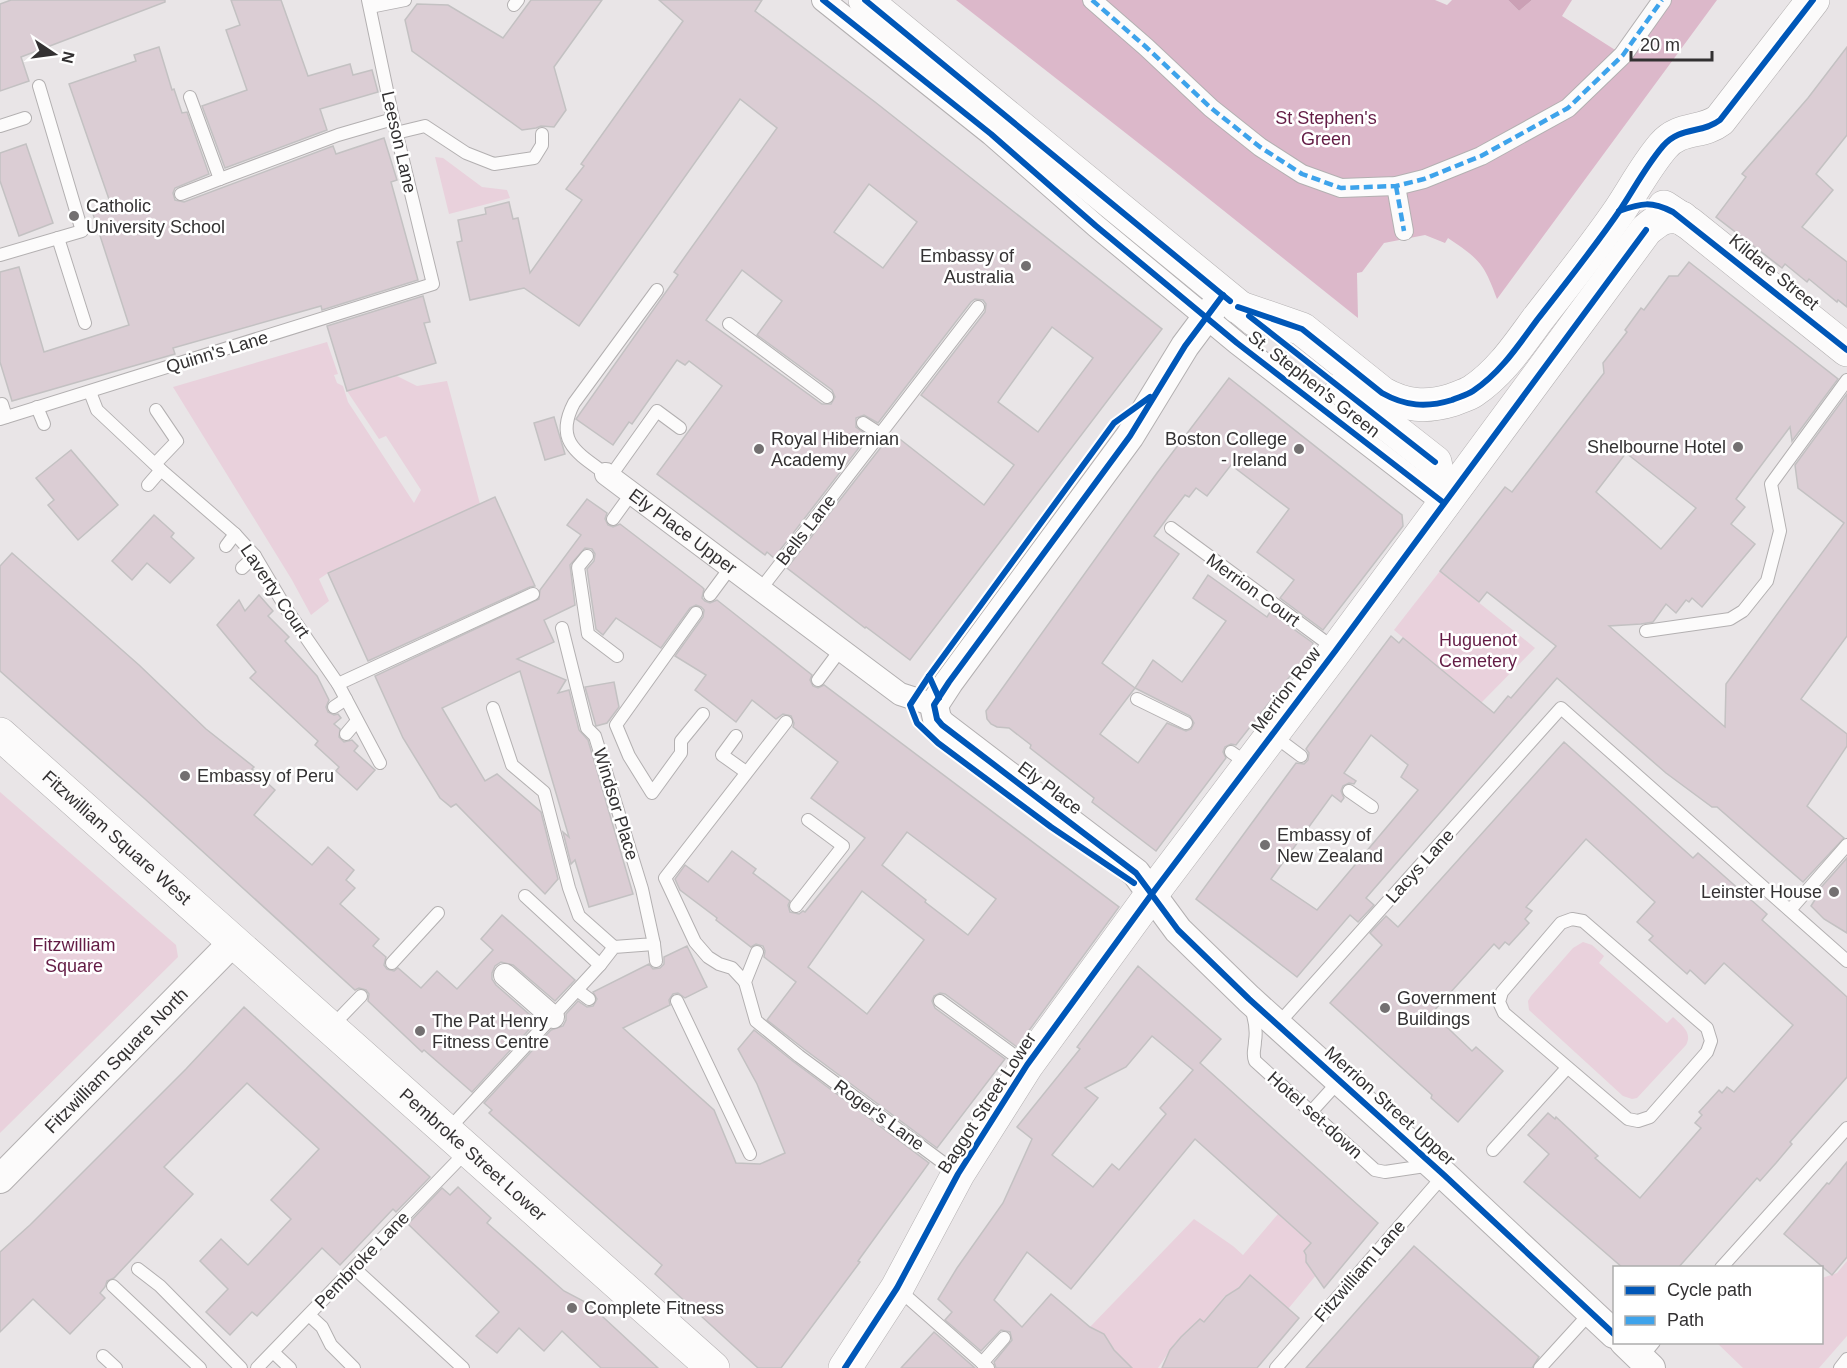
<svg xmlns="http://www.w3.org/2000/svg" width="1847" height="1368" font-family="Helvetica,sans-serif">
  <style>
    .green { fill: #e9d1dc }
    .forest { fill: #dcb8ca }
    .water { fill: #cba0b5 }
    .building { fill: #dbcdd4; stroke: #c3c1c2; stroke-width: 1.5; fill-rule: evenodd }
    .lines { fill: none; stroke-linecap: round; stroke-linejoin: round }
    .service-casing { stroke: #b3b0b1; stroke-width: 14 }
    .pedestrian-casing { stroke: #b3b0b1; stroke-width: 20 }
    .minor-casing { stroke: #b3b0b1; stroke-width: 24 }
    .tertiary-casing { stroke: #b3b0b1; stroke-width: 30 }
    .secondary-casing { stroke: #b3b0b1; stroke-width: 34 }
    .service { stroke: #fcfbfb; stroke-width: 12 }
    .pedestrian { stroke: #fcfbfb; stroke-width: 18 }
    .minor { stroke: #fcfbfb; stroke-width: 22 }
    .tertiary { stroke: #fcfbfb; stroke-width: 28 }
    .secondary { stroke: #fcfbfb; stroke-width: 33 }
    .quiet { stroke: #3ea3eb; stroke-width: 4.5; stroke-dasharray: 9 4.5; stroke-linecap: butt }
    .cycleway-casing { stroke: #fff; stroke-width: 10 }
    .cycleway { stroke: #0057b8; stroke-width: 6 }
    .poi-dot { fill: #737071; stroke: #fff; stroke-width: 2 }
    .labels { text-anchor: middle; stroke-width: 5; stroke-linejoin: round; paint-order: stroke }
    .park-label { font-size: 18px; fill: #631c45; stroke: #fff }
    .street-label { font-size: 18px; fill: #333132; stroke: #fff }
    .poi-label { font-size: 18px; fill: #333132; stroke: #fff; text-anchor: start }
  </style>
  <rect width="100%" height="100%" fill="#e9e5e7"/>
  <g class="green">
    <path d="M435,157L443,158L482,187L507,190L510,198L449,214Z"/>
    <path d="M327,342L338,374L334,375L337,383L343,386L348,402L414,503L421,490L386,436L379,439L347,391L397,376L417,386L447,381L480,504L328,573L319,579L329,601L311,615L292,580L173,387Z"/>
    <path d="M1440,571L1535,648L1481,703L1394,630Z"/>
    <path d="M0,792L176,945L178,957L0,1133Z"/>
    <path d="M1583,942L1592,945L1604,956L1599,963L1667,1023L1673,1017C1681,1025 1693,1032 1686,1045L1637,1098L1632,1099L1623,1096L1529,1010L1528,1001L1531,996L1573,948Z"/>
    <path d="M1278,1214L1311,1243L1304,1251L1317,1274L1288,1309L1250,1275L1239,1288L1225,1296L1220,1302V1308L1205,1324L1200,1319L1175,1343L1158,1368H1132L1114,1350L1104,1334L1090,1327L1194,1219L1233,1246L1243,1255Z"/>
    <path d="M1847,1261V1336L1819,1368H1743L1717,1343L1822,1342V1278L1837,1273Z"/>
  </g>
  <path class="forest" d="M956,0H1435L1447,5L1452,0H1508L1519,11L1532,0H1572L1562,16L1623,55L1662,0H1717L1497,299C1484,263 1479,259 1448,238L1445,243L1425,235L1384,243L1362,272L1357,273L1358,318L1169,167Z"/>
  <path class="water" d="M1508,0H1532L1519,11Z"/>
  <g class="building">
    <path d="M11,0H165V2L21,57L29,81L0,91V4Z"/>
    <path d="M231,0H281L308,76L350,64L353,75L372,70L378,92L320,109L327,130L225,168L202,106L247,90L226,30L240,25Z"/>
    <path d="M531,0H602L554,67L566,110L554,127L541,126L536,128L522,130L412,51L405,20L417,4L448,5L503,38Z"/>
    <path d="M659,0H762L755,11L875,102L1162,329L910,660L866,627L865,628L787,568L892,433L984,505L1014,465L921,395L985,312L986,304L983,300L975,299L971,302L878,423L864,415L856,418V427L868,436L774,558L767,552L765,555L657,474L722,386L689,361L685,365L677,360L632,424L629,422L613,445L576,419L678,275L674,272L777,128L740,99L579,326L524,288L470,300L457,242L462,241L458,220L486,214L485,208L509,202L513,219L518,218L530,273L582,200L566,189L584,166L581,164L683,21ZM869,184L917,222L883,268L834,232ZM742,270L782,301L757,335L832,390L835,397L831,404H822L706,320ZM1052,327L1093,358L1038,432L998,402Z"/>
    <path d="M159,47L172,90L174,89L182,113L187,112L209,174L175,188L173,193L175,200L184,202L333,146L336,154L384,138L397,180L391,182L418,280L322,310L321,306L173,348L175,354L12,401L0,362V272L19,267L44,352L129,325L92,211L111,205L69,84L136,61L134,55Z"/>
    <path d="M1847,47V135L1816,174L1833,190L1802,227L1847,262V307L1838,300L1837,302L1809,279L1807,282L1785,264L1782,268L1716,217L1746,177L1742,174L1808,98Z"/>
    <path d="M26,144L53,223L19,236L0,181V153Z"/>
    <path d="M1689,262L1838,379L1792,441L1790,427L1736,499L1745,507L1731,524L1755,544L1702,607L1692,598L1689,602L1686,600L1676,613L1666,604L1653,622L1641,624L1609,626L1725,727L1726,684L1844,523L1798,488L1795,465L1847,394V636L1801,699L1847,734V746L1807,806L1844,838L1803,882L1717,807H1712L1666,773L1557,678L1366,898L1374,905L1358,922L1350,915L1297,977L1196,899L1296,763L1304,764L1308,760L1309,753L1306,749L1308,746L1391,636L1399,643L1403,638L1494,713L1508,696L1511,698L1556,646L1487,592L1479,602L1440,571L1505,487L1512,492L1604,373L1603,363L1627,332L1625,330L1641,308L1644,310L1669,276H1678ZM1626,453L1696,508L1661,549L1596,492ZM1371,735L1408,765L1401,777L1418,790L1317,910L1271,879L1332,795L1341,802L1344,798L1341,791L1343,786L1349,783L1354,784L1356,781L1344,773Z"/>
    <path d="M423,296L430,322L424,323L436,363L347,391L327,326Z"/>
    <path d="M1229,378L1402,515L1403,526L1323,630L1280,598L1294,580L1257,552L1289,509L1231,465L1207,496L1196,488L1189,497L1185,495L1168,517L1154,536L1179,554L1102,663L1135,688L1153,660L1182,682L1226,621L1193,598L1208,575L1267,617L1270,612L1313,643L1312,648L1236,745L1231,744L1225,747L1223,752L1226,758L1156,851L1092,802L1094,798L1030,748L1031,745L1009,728L997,727L991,724L987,719L986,711L1157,473ZM1135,688L1190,716L1194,723L1191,729L1186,731L1167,723L1138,763L1100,734Z"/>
    <path d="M554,417L565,454L545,460L534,423Z"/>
    <path d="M71,450L118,505L78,540L48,505L54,500L36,478Z"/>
    <path d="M495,497L535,586L530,587L368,661L328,573Z"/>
    <path d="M587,499L607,513L605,519L608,525L613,527L620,524L702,587L704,589L702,598L705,601L710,603L717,600L812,675L810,680L813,686L818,688L824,685L1119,907L1017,1047L945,994L940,993L934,996L932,1001L935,1008L1005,1059L937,1148L804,1049L767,1020L796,982L764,957L765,951L763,946L756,944L751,947L716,920L717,918L680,890L675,879L685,865L708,882L732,851L756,869L753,873L790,901L788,905L790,912L799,914L803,911L805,912L865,838L811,798L838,762L793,727L794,723L791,716L783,714L776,719L752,700L736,722L695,690L706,675L675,656L703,617L704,610L701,607L696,605L690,608L661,648L616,618L603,635L596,629L587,569L594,561L595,554L592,549L585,548L570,565L575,605L544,620L554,642L517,659L566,680L558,693L569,690L579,730L588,740L633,894L589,907L575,860L571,864L563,832L569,837L520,671L442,708L485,781L497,774L541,812L558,879L545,894L456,804L451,807L440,798L403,738L375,676L539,599L540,590L581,535L567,525ZM907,832L996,899L968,935L925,902L926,900L882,865ZM862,891L924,940L867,1014L808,967Z"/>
    <path d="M154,515L174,533L171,537L194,558L170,583L147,563L132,580L112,561Z"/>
    <path d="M12,553L139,665L206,729L254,767L252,769L275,790L254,815L312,865L328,847L354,870L346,880L355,888L340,904L379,939L373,946L386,957L384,965L387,969L394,971L398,968L421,988L437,971L457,989L493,950L481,939L502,915L575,980L555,1001L513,965L501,962L495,966L492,973V979L496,985L537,1021L472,1092L424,1050L422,1052L368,1001L369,994L366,990L359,988L355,990L145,799L0,671V566Z"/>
    <path d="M259,595L273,611L268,616L289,637L285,641L317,676L329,700L326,707L328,712L334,715L338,714L341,718L334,724L340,729L339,737L344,742L352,740L358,746L354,751L375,770L357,790L336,771L339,767L315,745L318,741L250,678L256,672L217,625L239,600L245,611Z"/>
    <path d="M614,682L619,707L607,723L596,726L585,687Z"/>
    <path d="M1564,742L1693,858L1698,853L1767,914L1762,920L1847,997V1077L1790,1142L1792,1144L1776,1163L1760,1181L1757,1178L1678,1268H1623L1547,1202L1524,1182L1549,1154L1528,1135L1548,1113L1555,1119L1556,1117L1598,1156L1595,1158L1640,1198L1701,1128L1695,1123L1702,1115L1699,1112L1719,1090L1722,1093L1727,1087L1734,1092L1793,1025L1724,963L1705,984L1690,970L1687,974L1649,940L1653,936L1637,922L1655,902L1586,839L1526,907L1532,911L1525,919L1529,923L1509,945L1505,942L1499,949L1494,944L1432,1013L1472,1051L1476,1047L1503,1071L1458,1122L1431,1098L1432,1095L1330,1003L1382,945L1370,933L1386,916L1398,927Z"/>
    <path d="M1847,858V933L1824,919L1811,906L1818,895L1816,893Z"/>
    <path d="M687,946L707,987L685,998L678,993L673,994L669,1000L670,1005L623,1028L714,1110L736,1163L760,1164L785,1153L757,1084L738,1049L754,1030L794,1062L929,1163L858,1261L860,1262L781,1368H758L655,1274L662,1265L489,1113L492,1110L484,1103L551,1030L563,1026L566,1020V1014L578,1001L587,1007L593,1006L597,999L593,992L649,964L653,969L660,968L664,964V957Z"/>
    <path d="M1138,966L1221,1039L1200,1063L1378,1223L1324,1288L1306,1262V1255L1304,1251L1311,1243L1195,1139L1071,1289L1027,1252L994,1300L1022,1327L1051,1294L1090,1327L1104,1334L1114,1350L1132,1368H996L994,1362L1012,1340L1010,1332L1001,1330L981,1351L945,1320L952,1312L938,1299L957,1268L1003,1203L1032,1139L1017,1127L1080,1049L1077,1047ZM1152,1036L1193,1070L1160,1108L1166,1114L1119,1170L1112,1164L1093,1187L1052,1155L1098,1098L1085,1088L1126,1067Z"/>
    <path d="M244,1007L430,1177L396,1212L393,1209L340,1265L322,1248L257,1316L252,1312L230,1335L206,1312L228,1289L200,1261L221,1239L248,1265L291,1219L271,1200L319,1149L247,1083L164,1167L193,1194L114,1278L107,1281L105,1287L100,1293L105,1298L70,1334L33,1299L0,1332V1252L30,1225L186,1069Z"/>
    <path d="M1847,1162V1257L1832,1275L1784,1234L1827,1183L1829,1184Z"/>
    <path d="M458,1187L491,1218L487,1223L564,1291L589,1304L658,1368H601L562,1331L544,1351L519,1328L497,1353L476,1336L499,1312L408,1224L442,1188L450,1195Z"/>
    <path d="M1414,1246L1539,1357L1532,1368H1306Z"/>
    <path d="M1250,1275L1299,1318L1257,1368H1162L1170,1350L1181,1337L1200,1319L1204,1322L1226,1296L1239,1288Z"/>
    <path d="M934,1332L975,1368H901Z"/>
  </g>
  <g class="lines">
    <g class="service-casing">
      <g id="service">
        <path d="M514,5L518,0"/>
        <path d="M370,7L405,0"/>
        <path d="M190,97L220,179L338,135L393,119"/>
        <path d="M0,126L25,118"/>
        <path d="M396,133L425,126L466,153L494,164L534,158L542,145V134"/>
        <path d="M181,194L220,179"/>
        <path d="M58,238L85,323"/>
        <path d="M0,255L82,231L39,86"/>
        <path d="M729,324L827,397"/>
        <path d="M90,392L97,410L161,470L235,534L255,556L287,610L338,684L380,763"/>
        <path d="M2,404L6,417"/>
        <path d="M37,407L44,424"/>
        <path d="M0,419L433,284L393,119L368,0"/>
        <path d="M863,423L880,434"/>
        <path d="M155,464L177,441L156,410"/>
        <path d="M606,474C577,453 554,441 574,403L657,290"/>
        <path d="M610,477L657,411L680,428"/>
        <path d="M148,485L161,470"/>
        <path d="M613,519L631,494"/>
        <path d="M1171,528L1335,649"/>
        <path d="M226,546L235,534"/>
        <path d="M587,556L578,567L588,634L617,656"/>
        <path d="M242,568L255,556"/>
        <path d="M760,590L978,307"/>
        <path d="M710,595L730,568"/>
        <path d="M696,613L616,725L629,756L652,793L681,753V741L703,714"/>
        <path d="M562,628L587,728L595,736L642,889L654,944L614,947L600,965"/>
        <path d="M1646,631L1730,619L1743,611L1767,581L1780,531L1771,484L1847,380"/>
        <path d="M818,680L841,649"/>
        <path d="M338,684L533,594"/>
        <path d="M1137,699L1186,723"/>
        <path d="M334,707L346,699"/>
        <path d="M493,708L512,765L544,792L569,888L579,916L614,947"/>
        <path d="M346,734L357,721"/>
        <path d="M1273,735L1301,756"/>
        <path d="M736,736L722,755L746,772"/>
        <path d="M1231,752L1248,764"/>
        <path d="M1349,791L1372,807"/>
        <path d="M796,906L843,846L808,820"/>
        <path d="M1790,910L1847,845"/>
        <path d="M1572,919L1583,921L1707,1028L1711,1041L1707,1052L1650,1117L1638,1121L1628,1119L1504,1013L1499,1002L1502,992L1561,923Z"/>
        <path d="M654,944L656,961"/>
        <path d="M757,952L745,982L756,1021L799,1056L957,1173"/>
        <path d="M392,963L438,913"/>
        <path d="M745,982L732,968L719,964L708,957L695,942L665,878L786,722"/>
        <path d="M577,990L589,999"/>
        <path d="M677,1001L750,1154"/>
        <path d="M940,1001L1026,1064"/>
        <path d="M1252,1011C1255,1021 1257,1030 1255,1041C1255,1049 1252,1053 1255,1061L1375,1170L1385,1172L1425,1166L1431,1168"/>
        <path d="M1278,1024L1561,708L1847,961"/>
        <path d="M331,1027L361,996"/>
        <path d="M1311,1112L1340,1080"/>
        <path d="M447,1131L600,965L525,896"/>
        <path d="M1493,1150L1567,1068"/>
        <path d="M354,1268L463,1368"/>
        <path d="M1721,1268L1847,1128"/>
        <path d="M138,1269L160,1286L241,1368"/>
        <path d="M113,1286L200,1368"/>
        <path d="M898,1289L988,1368"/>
        <path d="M309,1315L322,1327L331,1345L354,1368"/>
        <path d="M273,1352L290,1368"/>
        <path d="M103,1356L116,1368"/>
        <path d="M1641,1358L1654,1342"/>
        <path d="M982,1363L1004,1338"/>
        <path d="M257,1368L466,1152"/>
        <path d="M1276,1368L1444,1175"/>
        <path d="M1540,1368L1591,1312"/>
        <path d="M1840,1368L1847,1359"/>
      </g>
    </g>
    <g class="pedestrian-casing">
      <g id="pedestrian">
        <path d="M1092,0L1146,47L1211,108L1260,147L1302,174L1341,188L1396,186L1424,179L1481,156L1568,108L1623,55L1662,0"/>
        <path d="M1396,186L1404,231"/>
      </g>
    </g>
    <g class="minor-casing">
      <g id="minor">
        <path d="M823,0L991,134L1096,226L1237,343L1444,503"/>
        <path id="s1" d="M606,474L900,694L934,705"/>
        <path d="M505,975L553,1017"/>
      </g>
    </g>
    <g class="tertiary-casing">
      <g id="tertiary">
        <path d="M1223,295L1185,346L1130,436L949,682L934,705L937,719L942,725L1136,873L1178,930L1249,999L1444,1175L1614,1334"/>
        <path id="s2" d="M0,1179L233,942"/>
        <path d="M1624,1342L1651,1368"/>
      </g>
    </g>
    <g class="secondary-casing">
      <g id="secondary">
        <path d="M865,0L1255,320"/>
        <path d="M1664,207L1690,224L1847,350"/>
        <path d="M1238,307L1302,329L1382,393C1405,406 1426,408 1452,400C1459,397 1467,395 1473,391C1500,373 1518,346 1537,320C1565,284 1594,248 1620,210C1634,189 1646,166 1663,146C1680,126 1702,134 1720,120L1813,0"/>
        <path d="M1342,389L1435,462L1444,503"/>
        <path id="s3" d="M0,734L713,1368"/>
        <path d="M845,1368L897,1288L958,1174L1027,1065L1151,895L1336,650L1646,230C1659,219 1666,214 1682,218"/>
      </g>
    </g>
    <use href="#service" class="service"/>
    <use href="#pedestrian" class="pedestrian"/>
    <use href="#minor" class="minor"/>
    <use href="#tertiary" class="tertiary"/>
    <use href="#secondary" class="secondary"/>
    <g class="quiet">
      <path d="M1092,0L1146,47L1211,108L1260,147L1302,174L1341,188L1396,186L1424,179L1481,156L1568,108L1623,55L1662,0"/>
      <path d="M1396,186L1404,231"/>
    </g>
    <g class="cycleway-casing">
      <g id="cycleway">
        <path d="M823,0L991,134L1096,226L1237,343L1444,503"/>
        <path d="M865,0L1230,301"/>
        <path d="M1619,211C1642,203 1651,201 1673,212L1847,350"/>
        <path d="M1223,295L1185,346L1130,436L949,682L934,705L937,719L942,725L1136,873L1178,930L1249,999L1444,1175L1614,1334"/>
        <path d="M1238,307L1302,329L1382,393C1405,406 1426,408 1452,400C1459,397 1467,395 1473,391C1500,373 1518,346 1537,320C1565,284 1594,248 1620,210C1634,189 1646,166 1663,146C1680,126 1702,134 1720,120L1813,0"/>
        <path d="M1249,316L1435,462"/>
        <path d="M929,676L910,705L917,723L938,743L1051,827L1134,883"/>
        <path d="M939,698L929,676L1114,423L1150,397"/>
        <path d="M845,1368L897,1288L958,1174L1027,1065L1151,895L1336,650L1646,230"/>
      </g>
    </g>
    <use href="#cycleway" class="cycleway"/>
  </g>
  <g class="poi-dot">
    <circle cx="74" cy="216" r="6"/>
    <circle cx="1026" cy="266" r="6"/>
    <circle cx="1738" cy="447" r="6"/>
    <circle cx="759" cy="449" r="6"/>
    <circle cx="1299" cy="449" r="6"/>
    <circle cx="185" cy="776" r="6"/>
    <circle cx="1265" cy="845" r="6"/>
    <circle cx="1834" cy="892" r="6"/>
    <circle cx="1385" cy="1008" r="6"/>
    <circle cx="420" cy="1031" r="6"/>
    <circle cx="572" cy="1308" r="6"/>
  </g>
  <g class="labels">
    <g class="park-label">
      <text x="1326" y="124">St Stephen's<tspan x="1326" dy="21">Green</tspan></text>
      <text x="1478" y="646">Huguenot<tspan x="1478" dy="21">Cemetery</tspan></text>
      <text x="74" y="951">Fitzwilliam<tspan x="74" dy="21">Square</tspan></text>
    </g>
    <g class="street-label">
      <text transform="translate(399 142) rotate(77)" y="6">Leeson Lane</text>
      <text transform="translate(1774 272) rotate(39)" y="6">Kildare Street</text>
      <text transform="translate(217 352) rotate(-17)" y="6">Quinn's Lane</text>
      <text transform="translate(1314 384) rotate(38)" y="6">St. Stephen's Green</text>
      <text transform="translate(806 530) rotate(-52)" y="6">Bells Lane</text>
      <text dy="6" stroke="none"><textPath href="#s1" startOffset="96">Ely Place Upper</textPath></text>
      <text transform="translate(1253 590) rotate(36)" y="6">Merrion Court</text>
      <text transform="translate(275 591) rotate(56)" y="6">Laverty Court</text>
      <text transform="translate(1286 690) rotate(-53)" y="6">Merrion Row</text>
      <text transform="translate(1050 788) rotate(37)" y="6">Ely Place</text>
      <text transform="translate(616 804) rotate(73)" y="6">Windsor Place</text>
      <text dy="6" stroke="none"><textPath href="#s3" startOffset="156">Fitzwilliam Square West</textPath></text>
      <text transform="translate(1420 866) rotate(-48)" y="6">Lacys Lane</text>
      <text dy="6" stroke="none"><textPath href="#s2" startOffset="166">Fitzwilliam Square North</textPath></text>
      <text transform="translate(987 1103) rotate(-57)" y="6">Baggot Street Lower</text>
      <text transform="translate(1390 1106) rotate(42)" y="6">Merrion Street Upper</text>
      <text transform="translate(879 1115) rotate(36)" y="6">Roger's Lane</text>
      <text transform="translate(1315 1115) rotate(42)" y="6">Hotel set-down</text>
      <text dy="6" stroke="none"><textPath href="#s3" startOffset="633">Pembroke Street Lower</textPath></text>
      <text transform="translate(362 1260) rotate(-46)" y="6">Pembroke Lane</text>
      <text transform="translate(1360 1271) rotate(-49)" y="6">Fitzwilliam Lane</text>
    </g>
    <g class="poi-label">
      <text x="86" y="212">Catholic<tspan x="86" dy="21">University School</tspan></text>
      <text x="1014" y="262" text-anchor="end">Embassy of<tspan x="1014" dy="21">Australia</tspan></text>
      <text x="771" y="445">Royal Hibernian<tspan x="771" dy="21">Academy</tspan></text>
      <text x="1287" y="445" text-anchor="end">Boston College<tspan x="1287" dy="21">- Ireland</tspan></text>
      <text x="1726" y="453" text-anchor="end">Shelbourne Hotel</text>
      <text x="197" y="782">Embassy of Peru</text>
      <text x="1277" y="841">Embassy of<tspan x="1277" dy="21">New Zealand</tspan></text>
      <text x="1822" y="898" text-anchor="end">Leinster House</text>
      <text x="1397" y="1004">Government<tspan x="1397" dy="21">Buildings</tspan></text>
      <text x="432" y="1027">The Pat Henry<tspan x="432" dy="21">Fitness Centre</tspan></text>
      <text x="584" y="1314">Complete Fitness</text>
    </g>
  </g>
  <rect x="1613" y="1266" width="210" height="78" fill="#ffffff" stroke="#adadad" stroke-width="1.5"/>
  <rect x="1625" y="1286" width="30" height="9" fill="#0057b8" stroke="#adadad" stroke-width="1.5"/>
  <text x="1667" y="1296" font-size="18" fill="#333132">Cycle path</text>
  <rect x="1625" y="1316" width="30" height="9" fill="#3ea3eb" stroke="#adadad" stroke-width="1.5"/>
  <text x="1667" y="1326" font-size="18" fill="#333132">Path</text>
  <g transform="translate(54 54) rotate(103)" stroke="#ffffff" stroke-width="4.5" paint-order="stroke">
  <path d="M0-4.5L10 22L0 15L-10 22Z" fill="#333132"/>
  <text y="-9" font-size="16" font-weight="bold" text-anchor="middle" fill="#333132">N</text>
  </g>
  <path d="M1631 51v9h81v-9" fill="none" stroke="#333132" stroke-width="3"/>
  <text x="1640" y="51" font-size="18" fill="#333132" stroke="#ffffff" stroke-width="4.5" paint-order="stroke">20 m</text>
</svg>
